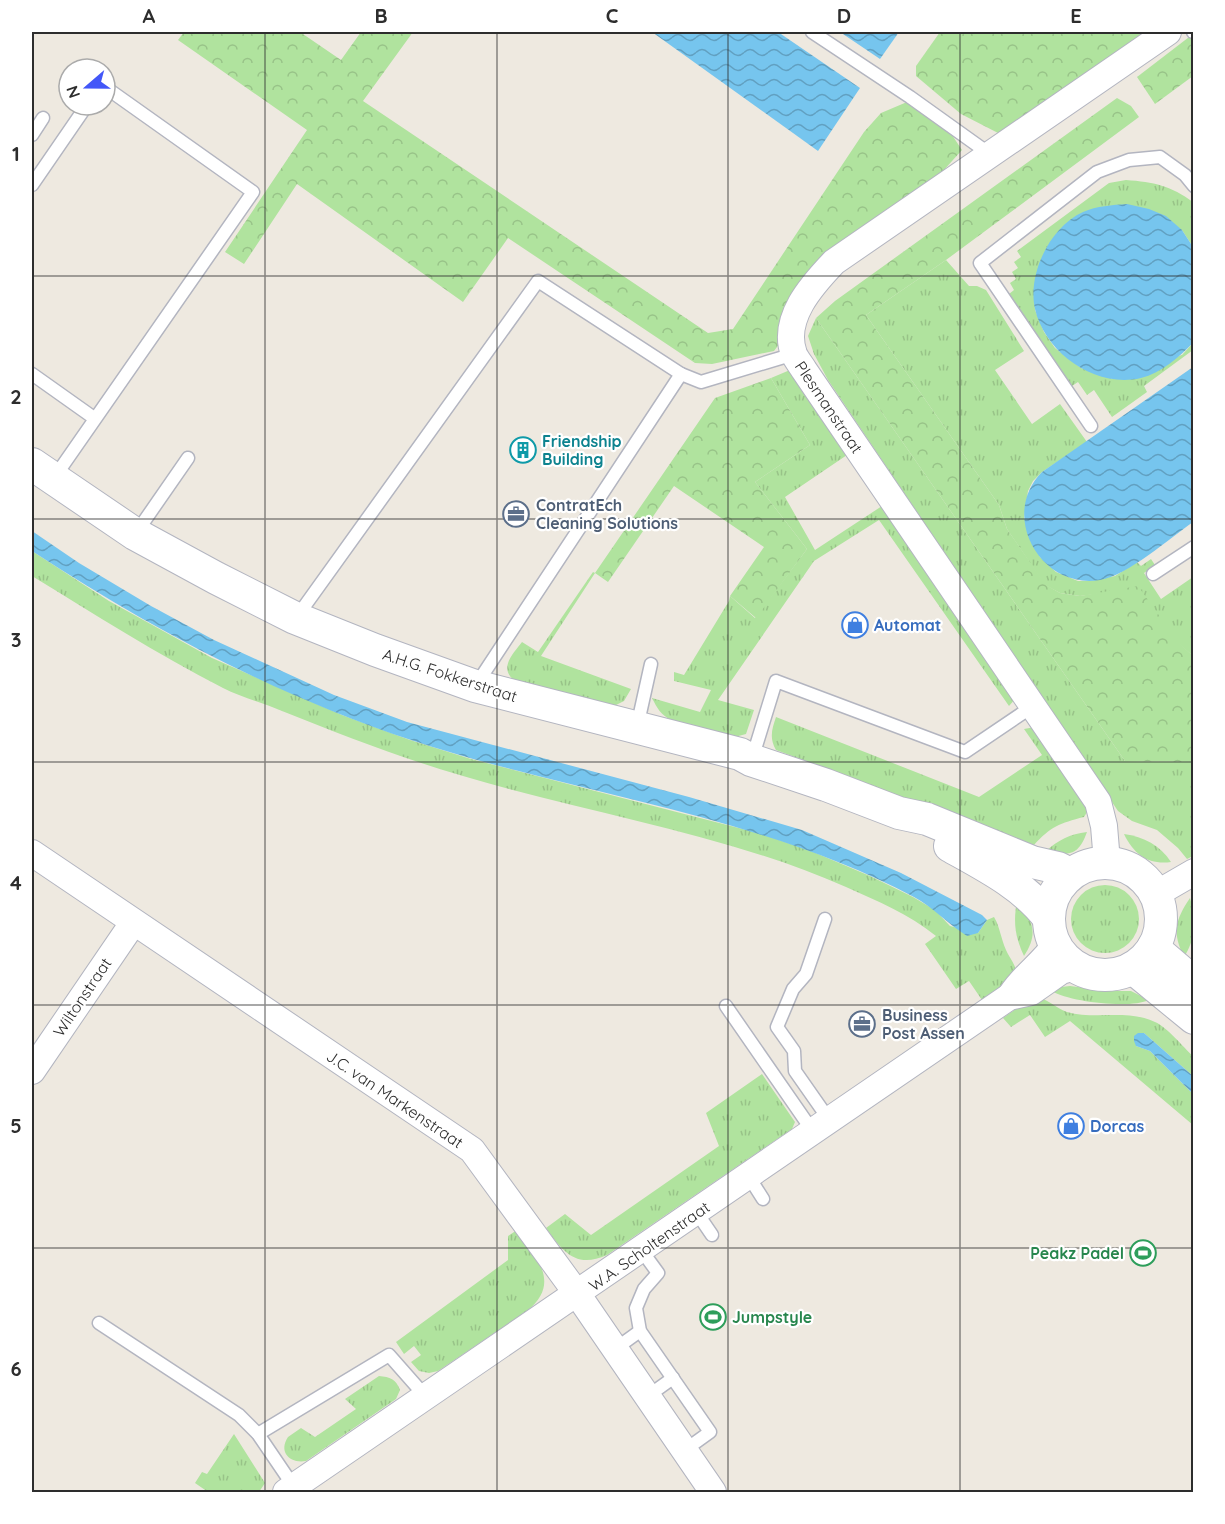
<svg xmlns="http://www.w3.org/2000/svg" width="1225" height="1524" font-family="Quicksand,sans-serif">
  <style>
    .grass { fill: url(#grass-tufts) }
    .forest { fill: url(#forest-crowns) }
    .water { fill: url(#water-waves) }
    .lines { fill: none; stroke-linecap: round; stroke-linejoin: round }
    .service-casing { stroke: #b3b5c0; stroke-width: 15 }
    .minor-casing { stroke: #b3b5c0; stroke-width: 28 }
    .tertiary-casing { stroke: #b3b5c0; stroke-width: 34 }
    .service { stroke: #fff; stroke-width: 12 }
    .minor { stroke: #fff; stroke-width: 26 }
    .tertiary { stroke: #fff; stroke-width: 32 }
    .grid { fill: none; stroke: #2d2d2d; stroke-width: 1.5; stroke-opacity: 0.55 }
    .labels { text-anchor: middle; stroke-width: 4.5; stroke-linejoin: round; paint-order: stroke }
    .street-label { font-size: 16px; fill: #2d2d2d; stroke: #fff }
    .culture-label { font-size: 16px; font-weight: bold; fill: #0d838f; stroke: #fff; text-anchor: start }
    .service-label { font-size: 16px; font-weight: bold; fill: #4e5e75; stroke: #fff; text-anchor: start }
    .shop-label { font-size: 16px; font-weight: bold; fill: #366cbe; stroke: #fff; text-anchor: start }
    .leisure-label { font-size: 16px; font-weight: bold; fill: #27864d; stroke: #fff; text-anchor: end }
    .neatline { fill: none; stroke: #2d2d2d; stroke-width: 2 }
    .grid-label { font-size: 20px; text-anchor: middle; font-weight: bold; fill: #2d2d2d }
  </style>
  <defs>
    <pattern id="grass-tufts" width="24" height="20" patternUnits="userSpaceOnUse" patternTransform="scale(1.5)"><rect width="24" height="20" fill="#b0e39e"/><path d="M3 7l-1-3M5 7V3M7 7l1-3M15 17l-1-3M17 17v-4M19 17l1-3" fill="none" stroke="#98c388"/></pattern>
    <pattern id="forest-crowns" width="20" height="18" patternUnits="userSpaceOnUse" patternTransform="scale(1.5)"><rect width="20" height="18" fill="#b0e39e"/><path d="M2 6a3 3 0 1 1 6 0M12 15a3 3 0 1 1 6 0" fill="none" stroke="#98c388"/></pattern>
    <pattern id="water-waves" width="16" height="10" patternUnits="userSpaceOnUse" patternTransform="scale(1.5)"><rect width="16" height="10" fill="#76c5ee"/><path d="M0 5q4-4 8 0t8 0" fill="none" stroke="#61a0c1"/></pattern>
  </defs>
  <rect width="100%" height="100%" fill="#eee9e0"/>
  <g class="grass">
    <path d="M1126,180C1154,182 1171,186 1193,202V247L1182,230L1034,291L1035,310L1044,332L1055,348L1081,368L1113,379L1182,355L1193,343V350L1144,386L1147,392L1112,417L1094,390L1087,395L1078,382L1072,386L1009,294L1014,290L1010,283L1016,279L1012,272L1018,268L1014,262L1021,257L1017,251L1109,183Z"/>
    <path d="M946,260L969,286H977L986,290L1024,351L995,370L1032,424L1060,404L1087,442L1042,472L1033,481L1028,491L1024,518L1040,557L1056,572L1078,581H1090L1115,576L1137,562L1141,566L1151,559L1155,565L1144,573L1161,599L1193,577V656L1178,643L1104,593L1080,596L1060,593L1045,585L1007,529L999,505L866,315Z"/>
    <path d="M816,318L1125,761L1193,762V856L1187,859L1178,848L1157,830L1132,821L1118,811L828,380L814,354L808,336Z"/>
    <path d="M790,370L847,455L785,497L815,550L882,506L1016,698L1009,706L879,520L814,561L718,700L754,710L746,734L731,738L671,720C661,715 657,708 652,698L700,712L711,690L674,681V672L684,675L729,601L730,596L755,618L807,549L755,482L810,445L771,378Z"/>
    <path d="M32,551L109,601L212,658L342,715L410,740L471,759L762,834L811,851L870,876L913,897L935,910L950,926L978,933L987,920L994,917C1000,927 1001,939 1006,950C1010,959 1016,964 1016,974L1009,981L982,1000L969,981L956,989L925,944L936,936C909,914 877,901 846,887C723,833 590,814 463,776C401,758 342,735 282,711C263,703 241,697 223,688C157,654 94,614 32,576Z"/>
    <path d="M593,572L595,573L541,656L631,689L624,701L612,707L515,681C498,668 513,654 522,642L538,652Z"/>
    <path d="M776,717L979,797L1042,755L1024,729L1035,727L1089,809L1084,817C1060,823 1050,827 1034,845L978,825L930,813L870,785L776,750C769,738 772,729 776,717Z"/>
    <path d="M1087,832C1078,857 1069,855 1045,852C1058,840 1070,834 1087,832Z"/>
    <path d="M1124,834C1144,837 1160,845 1171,862C1149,865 1134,855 1124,834Z"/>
    <circle cx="1105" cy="919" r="34"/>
    <path d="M1190,898C1196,918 1196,939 1184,957C1172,933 1175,920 1190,898Z"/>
    <path d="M1017,901C1033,921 1039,933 1024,956C1015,937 1013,922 1017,901Z"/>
    <path d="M1070,986L1109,991H1131L1149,1000C1130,1009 1069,1002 1052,991L1061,987Z"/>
    <path d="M1033,997C1045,996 1055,1008 1067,1012C1095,1020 1128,1009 1155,1022C1167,1027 1183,1047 1193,1056V1076L1144,1033L1136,1046L1150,1051L1193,1094V1125L1070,1021L1045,1037L1030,1015L1011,1027L1003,1018Z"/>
    <path d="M762,1074L795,1122L792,1129L607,1255C576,1269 563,1252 546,1228L565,1214L591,1235L719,1146L706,1113Z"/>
    <path d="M517,1230C536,1257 562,1283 527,1311L438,1371L429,1373L419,1371L411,1362L421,1355L414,1346L404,1354L396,1342L508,1260V1236Z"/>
    <path d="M379,1376C390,1377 396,1379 400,1390L396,1399L306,1461C290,1464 278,1452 288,1437L301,1428L315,1437L356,1409L345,1399Z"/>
    <path d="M234,1434L265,1483L259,1492H208L195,1483L202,1472L207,1474Z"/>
  </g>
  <g class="forest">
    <path d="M184,32H300L341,60L361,32H413L363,101L708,333L733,329L864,132L881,113L907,102L950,132L962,150L943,171L825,252L800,282L789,303L780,343L774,351L712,364L695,363L508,238L463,302L297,184L244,264L225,252L307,130L178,40Z"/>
    <path d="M940,32H1150L1000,134L961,114L916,76V66Z"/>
    <path d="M1193,34V76L1155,104L1137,77Z"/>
    <path d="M1117,98L1131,106L1139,117L946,260L866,315L999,505L1007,529L1046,585L1060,593L1080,596L1138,586L1178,642L1193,656V762L1125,761L816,318L835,301Z"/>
    <path d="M771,378L810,445L755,482L807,549L756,618L730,596L764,547L674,486L608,582L595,573L715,398Z"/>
  </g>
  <g class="water">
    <path d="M652,32H778L860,88L818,151Z"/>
    <path d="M840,32H899L880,59Z"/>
    <path d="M1127,204L1149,209L1166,216L1182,230L1193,247V343C1179,357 1161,373 1141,378C1096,389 1045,353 1035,309C1027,274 1050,227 1083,212C1097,206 1112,205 1127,204Z"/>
    <path d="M1193,367V522C1170,538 1127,576 1100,580C1040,590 999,515 1042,472Z"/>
    <path d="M32,531L79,563L151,606L214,640L334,695L407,722L689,797L802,830L901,873L982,915L987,920L978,933L967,936C948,924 934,908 914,897C757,814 578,795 411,740C276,695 151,629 32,551Z"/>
    <path d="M1138,1033H1144L1193,1076V1094L1150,1051L1136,1046L1134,1041V1036Z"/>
  </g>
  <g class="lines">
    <g class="service-casing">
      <g id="service">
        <path d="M812,32L910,97L991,155"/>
        <path d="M1193,32H1194"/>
        <path d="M32,135L43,118"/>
        <path d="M32,185L87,105"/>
        <path d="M32,374L94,418"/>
        <path d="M681,374L701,382L794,354"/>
        <path d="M1091,426L980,263L1097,172L1129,160L1160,157L1185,175L1194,186"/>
        <path d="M54,478L253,192L105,87"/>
        <path d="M136,533L188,458"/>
        <path d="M1153,574L1194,547"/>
        <path d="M296,618L538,281L681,374L476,685"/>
        <path d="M637,727L651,664"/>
        <path d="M752,759L776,681L965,752L1033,706"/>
        <path d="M825,919L806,974L793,989L777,1027L794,1051L795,1071L830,1121"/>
        <path d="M726,1006L814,1133"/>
        <path d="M749,1177L763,1199"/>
        <path d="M697,1213L712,1235"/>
        <path d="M642,1251L658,1273L644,1289L636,1308L640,1331L710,1432L685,1450"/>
        <path d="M99,1323L239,1415L258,1434L294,1487"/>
        <path d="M615,1349L640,1331"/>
        <path d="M648,1396L673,1378"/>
        <path d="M258,1434L389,1355L426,1397"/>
      </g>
    </g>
    <g class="minor-casing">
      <g id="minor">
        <path d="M32,853L472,1150L578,1295L713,1492"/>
        <path d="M1107,862L1104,826L1098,802L804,370C801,365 796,359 794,354C781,319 812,285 834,262L1168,32"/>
        <path d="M1156,894L1194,872"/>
        <path d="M1011,995C1023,976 1042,964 1055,945"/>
        <path d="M32,1071L133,923"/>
        <path d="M286,1492L1009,997L1031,992L1061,971L1075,967"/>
      </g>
    </g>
    <g class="tertiary-casing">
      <g id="tertiary">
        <path d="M32,464L135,534L216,578L295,618L375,650L475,686L740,754L751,760L826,785L899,813L927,819L1032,862L1058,868L1070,874"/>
        <path d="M950,846C984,865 1024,885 1048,917"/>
        <circle cx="1105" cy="919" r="56"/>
        <path d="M1153,948L1194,983"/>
        <path d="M1133,968L1194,1018"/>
      </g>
    </g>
    <use href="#service" class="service"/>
    <use href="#minor" class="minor"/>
    <use href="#tertiary" class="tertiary"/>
  </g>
  <path class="grid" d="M265,32V1492M497,32V1492M728,32V1492M960,32V1492M32,276H1194M32,519H1194M32,762H1194M32,1005H1194M32,1248H1194"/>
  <defs>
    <g id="building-ring" transform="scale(1.35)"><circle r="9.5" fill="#fff" stroke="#0f9aa8" stroke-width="1.5"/><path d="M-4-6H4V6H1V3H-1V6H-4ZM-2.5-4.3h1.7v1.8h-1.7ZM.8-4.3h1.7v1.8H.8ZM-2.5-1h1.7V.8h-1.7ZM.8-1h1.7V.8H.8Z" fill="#0f9aa8"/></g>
    <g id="office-ring" transform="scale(1.35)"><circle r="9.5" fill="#fff" stroke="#5c6f8a" stroke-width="1.5"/><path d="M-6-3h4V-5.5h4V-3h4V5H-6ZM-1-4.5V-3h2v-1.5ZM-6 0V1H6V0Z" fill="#5c6f8a"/></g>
    <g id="shop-ring" transform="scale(1.35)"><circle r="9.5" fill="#fff" stroke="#3f7fe0" stroke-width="1.5"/><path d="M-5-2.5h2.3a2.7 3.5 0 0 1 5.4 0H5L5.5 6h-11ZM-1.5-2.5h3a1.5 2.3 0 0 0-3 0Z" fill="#3f7fe0"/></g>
    <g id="stadium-ring" transform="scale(1.35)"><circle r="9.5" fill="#fff" stroke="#2e9e5b" stroke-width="1.5"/><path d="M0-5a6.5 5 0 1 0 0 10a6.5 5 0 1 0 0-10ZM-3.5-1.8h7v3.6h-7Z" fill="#2e9e5b"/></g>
  </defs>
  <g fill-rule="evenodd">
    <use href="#building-ring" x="523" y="450"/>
    <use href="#office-ring" x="516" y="514"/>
    <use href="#shop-ring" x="855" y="625"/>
    <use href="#office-ring" x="862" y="1024"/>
    <use href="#shop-ring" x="1071" y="1126"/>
    <use href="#stadium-ring" x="1143" y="1253"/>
    <use href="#stadium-ring" x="713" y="1317"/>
  </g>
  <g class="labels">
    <g class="street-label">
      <text transform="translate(829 407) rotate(56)" y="6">Plesmanstraat</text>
      <text transform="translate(450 675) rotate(18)" y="6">A.H.G. Fokkerstraat</text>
      <text transform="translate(82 997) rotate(-56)" y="6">Wiltonstraat</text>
      <text transform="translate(395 1099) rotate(34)" y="6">J.C. van Markenstraat</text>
      <text transform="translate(649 1246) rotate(-35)" y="6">W.A. Scholtenstraat</text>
    </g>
    <g class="culture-label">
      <text x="542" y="447">Friendship<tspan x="542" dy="18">Building</tspan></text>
    </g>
    <g class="service-label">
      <text x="536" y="511">ContratEch<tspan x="536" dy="18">Cleaning Solutions</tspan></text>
      <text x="882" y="1021">Business<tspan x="882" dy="18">Post Assen</tspan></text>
    </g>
    <g class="shop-label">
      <text x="874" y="631">Automat</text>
      <text x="1090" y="1132">Dorcas</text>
    </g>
    <g class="leisure-label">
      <text x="1124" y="1259">Peakz Padel</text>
      <text x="732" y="1323" text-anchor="start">Jumpstyle</text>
    </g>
  </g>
  <rect width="1225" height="1524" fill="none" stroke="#ffffff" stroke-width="66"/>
  <g transform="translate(87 87) rotate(250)"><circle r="28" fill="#ffffff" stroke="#ababab" stroke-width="1.5"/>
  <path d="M0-4.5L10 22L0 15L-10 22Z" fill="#4357f8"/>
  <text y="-9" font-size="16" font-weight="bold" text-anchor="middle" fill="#2d2d2d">N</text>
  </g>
  <rect x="33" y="33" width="1159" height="1458" class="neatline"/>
  <g class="grid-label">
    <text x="149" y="23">A</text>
    <text x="381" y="23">B</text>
    <text x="612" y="23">C</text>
    <text x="844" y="23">D</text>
    <text x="1076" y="23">E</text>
    <text x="16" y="161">1</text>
    <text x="16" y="404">2</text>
    <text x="16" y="647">3</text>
    <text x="16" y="890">4</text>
    <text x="16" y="1133">5</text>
    <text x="16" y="1376">6</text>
  </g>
</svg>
